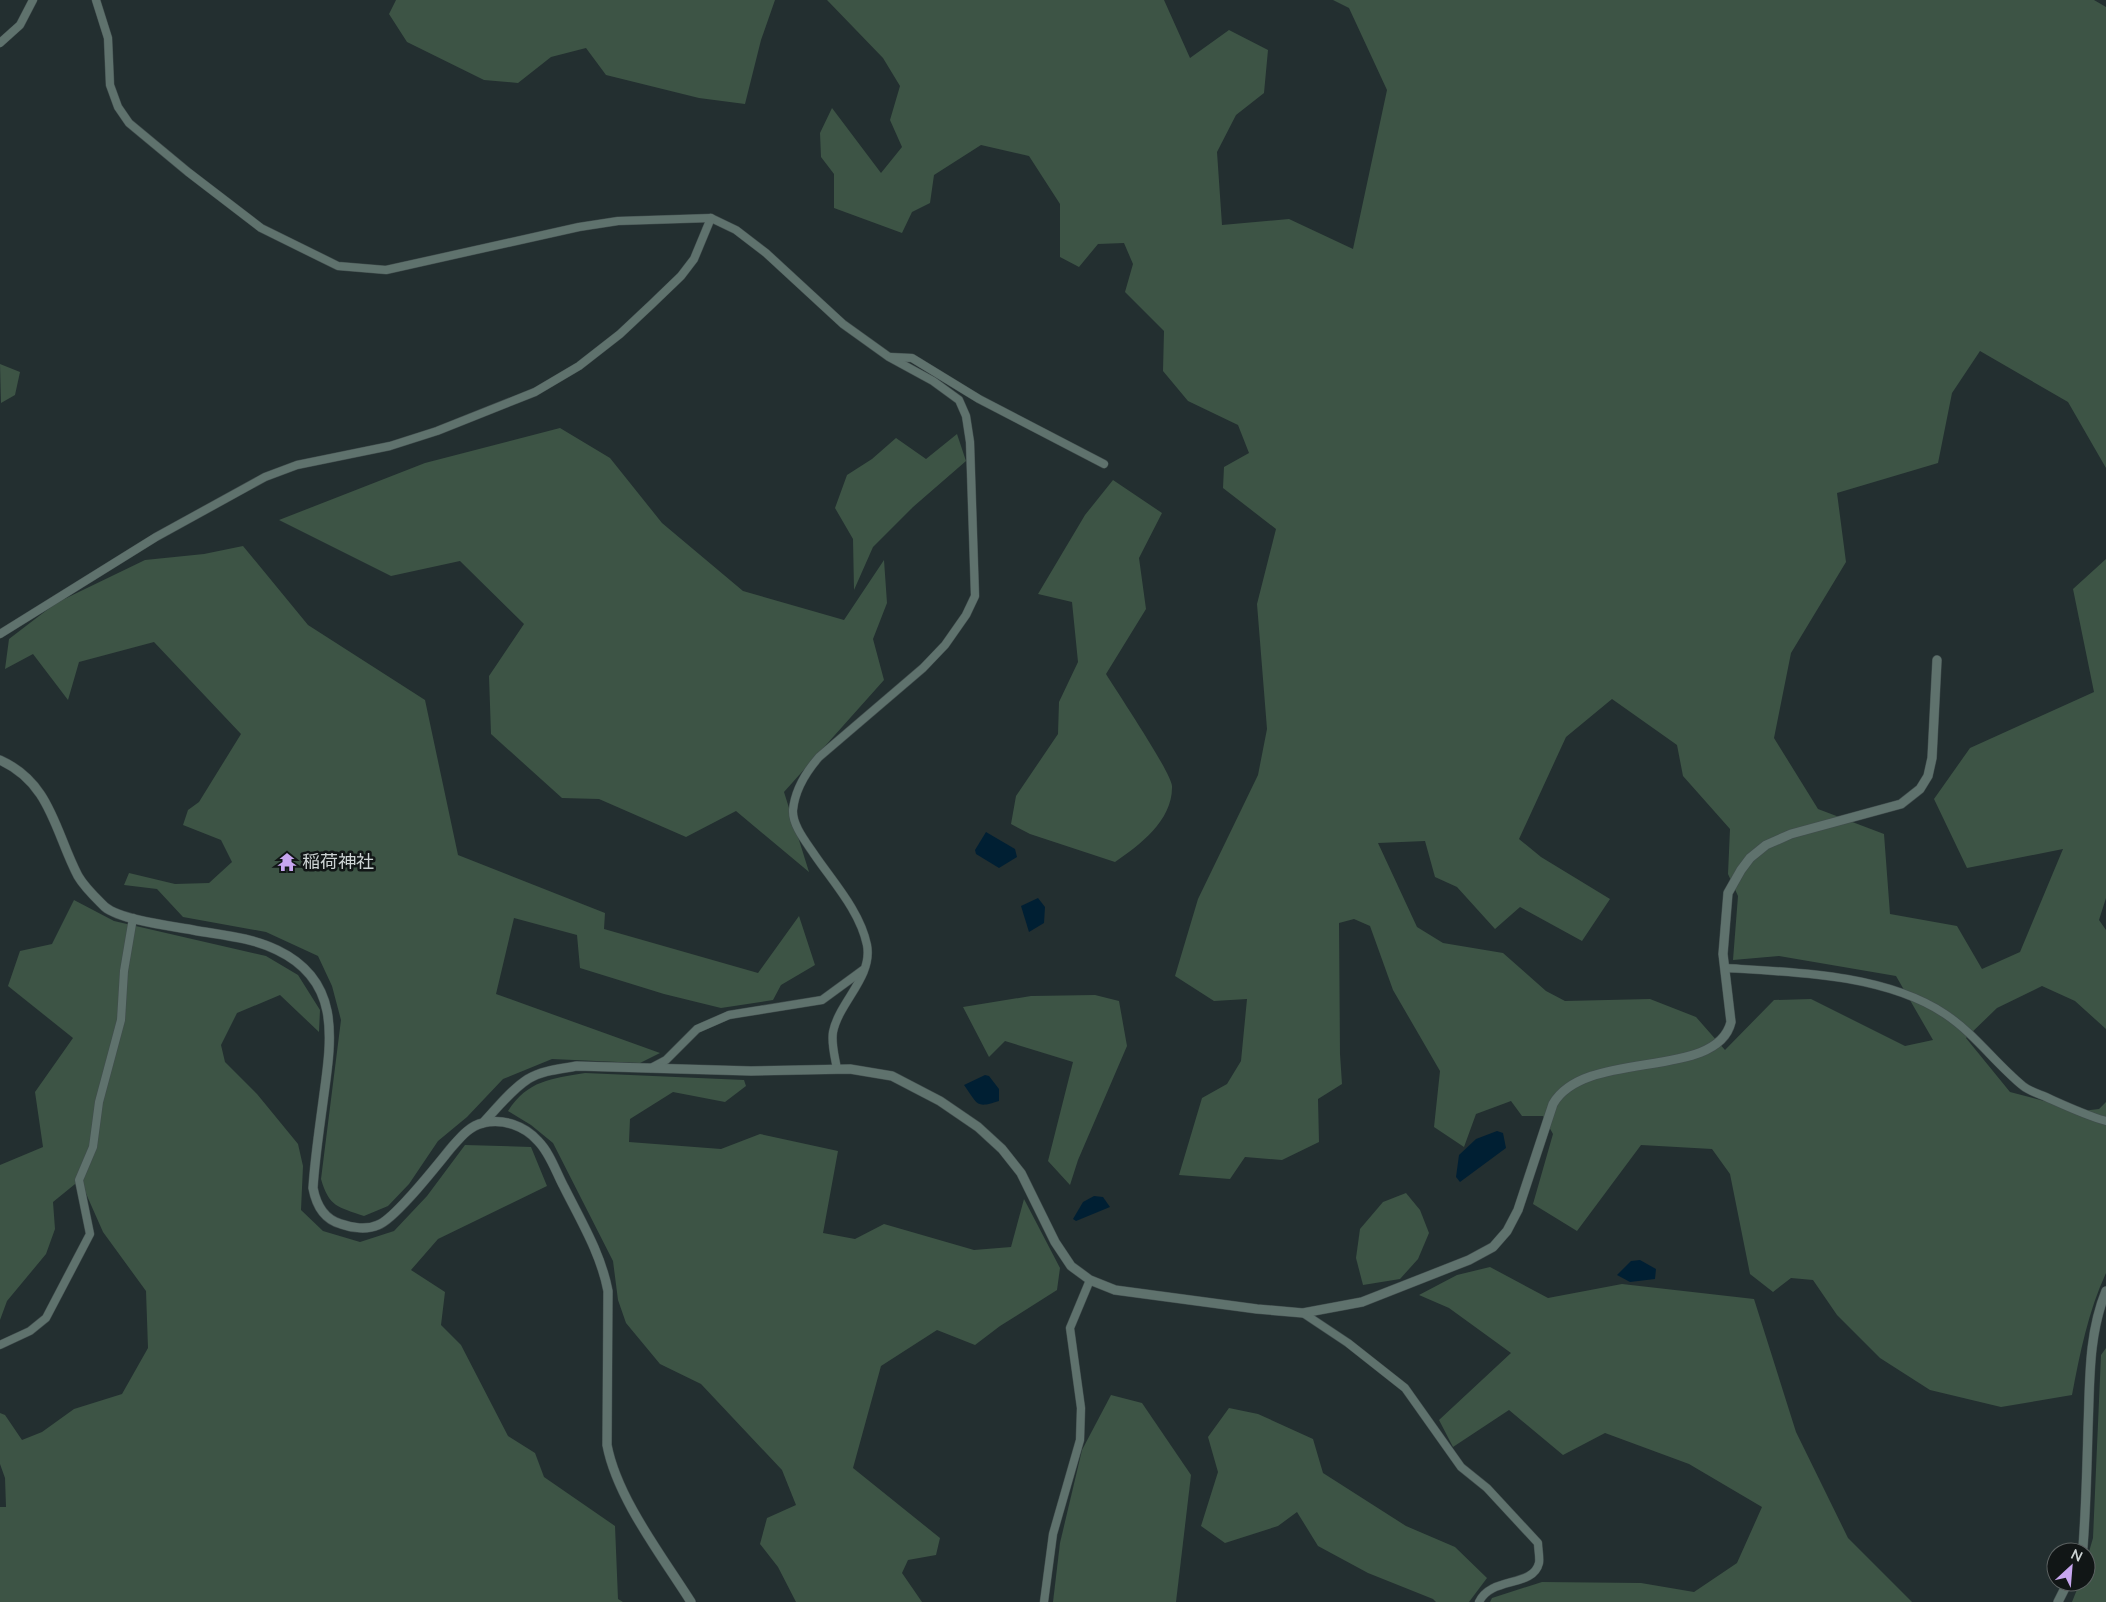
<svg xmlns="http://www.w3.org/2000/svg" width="2106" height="1602" font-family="Lato,'Noto Sans JP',sans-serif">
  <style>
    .green { fill: #3d5445; fill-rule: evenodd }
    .water { fill: #001f33 }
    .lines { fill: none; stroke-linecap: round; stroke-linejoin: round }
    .minor-casing { stroke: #414d4d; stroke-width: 9 }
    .tertiary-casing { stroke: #414d4d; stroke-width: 10 }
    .minor { stroke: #5f726d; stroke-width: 8 }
    .tertiary { stroke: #5f726d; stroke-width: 9 }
    .labels { text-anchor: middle; stroke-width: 5; stroke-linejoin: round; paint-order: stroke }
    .poi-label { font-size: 18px; fill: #ccd3d3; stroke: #111616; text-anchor: start }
  </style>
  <rect width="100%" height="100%" fill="#232f30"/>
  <g class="green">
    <path d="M396,0H775L761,40L745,104L699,98L606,75L586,48L551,57L518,83L484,80L407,42L389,14Z"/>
    <path d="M827,0H1164L1190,58L1229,30L1268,50L1264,93L1236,115L1217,152L1222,225L1289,219L1353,249L1387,90L1349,8L1333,0H2094L2106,7V468L2068,402L1980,351L1952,393L1938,463L1837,493L1846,562L1791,653L1774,738L1818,809L1884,834L1890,914L1957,926L1982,969L2020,952L2063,849L1967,868L1934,799L1970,748L2094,692L2073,589L2106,559V898L2099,920L2106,930V1029L2075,1001L2042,986L1997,1008L1966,1038L2010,1092L2082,1111L2099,1109L2106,1102V1273C2088,1312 2080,1353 2072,1395L2001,1407L1930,1390L1880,1358L1837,1315L1813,1280L1791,1278L1773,1292L1750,1274L1730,1174L1712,1149L1641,1145L1577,1231L1533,1204L1553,1134L1543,1116H1522L1511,1101L1476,1114L1464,1147L1434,1127L1440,1071L1393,990L1370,926L1354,919L1339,923L1340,1054L1342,1084L1318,1099L1319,1142L1282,1160L1245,1157L1230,1179L1179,1175L1202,1098L1227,1084L1241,1061L1247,999L1214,1001L1175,976L1198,899L1258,775L1267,729L1257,604L1276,529L1223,488L1224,467L1249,453L1238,425L1188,401L1163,371L1164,331L1125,292L1133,264L1124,243L1098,244L1079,267L1060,257V204L1029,156L981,145L934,175L930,203L912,212L902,233L834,208V174L821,157L820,133L832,108L881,173L902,147L890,120L900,86L883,58ZM1612,699L1677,745L1683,776L1730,829L1728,874L1738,896L1733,960L1779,956L1896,976L1933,1040L1905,1046L1811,999L1774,1000L1725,1050L1696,1017L1650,999L1565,1001L1546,991L1503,953L1443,943L1417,927L1378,843L1425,841L1435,877L1457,887L1495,929L1520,907L1582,941L1610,899L1541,857L1519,839L1566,737Z"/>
    <path d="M0,364L20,372L15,395L1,403Z"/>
    <path d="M560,428L610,458L662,523L743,591L844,620L884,560L887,603L873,639L884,680L784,792L809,872L736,811L686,837L599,799L562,798L491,734L489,676L524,624L460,561L391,576L279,520L425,463Z"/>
    <path d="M957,434L966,461L913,507L873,547L854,590L853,539L835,508L847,475L872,459L896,438L926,459Z"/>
    <path d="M1113,480L1162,513L1139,558L1146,609L1106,674C1117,692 1171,772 1172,786C1173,820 1140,845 1115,862L1030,834L1011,824L1016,796L1058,734L1059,702L1078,662L1072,602L1038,594L1085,515Z"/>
    <path d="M243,546L308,625L425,700L458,855L605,913L604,929L758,973L799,916L815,965L781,985L773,1000L721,1008L664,994L580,968L577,935L514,918L496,994L660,1053L640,1063L552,1059L503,1079L467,1117L438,1141L409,1184L388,1206L364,1216C338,1207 329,1207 321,1179L341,1020L332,986L318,956L266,932L183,917L157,889L124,885L129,873L175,884L209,883L232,862L221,840L183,825L188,810L199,802L241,734L154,642L79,662L68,700L33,654L5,669L9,639L56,603L145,560L204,554Z"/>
    <path d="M74,900L114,921L266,956L298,975L320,1010L319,1032L280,995L237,1013L221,1045L225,1062L257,1094L298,1144L303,1166L301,1210L323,1231L360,1242L394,1231L427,1196L465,1145L531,1147L547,1186L438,1239L411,1270L445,1292L441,1325L461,1345L508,1436L535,1453L544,1477L615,1526L618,1599L623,1602H0V1507H6L5,1478L0,1464V1413L5,1415L22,1440L42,1432L74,1409L122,1394L148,1348L146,1291L103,1232L80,1180L53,1202L55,1229L46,1254L7,1301L0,1320V1165L43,1147L35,1092L73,1038L8,986L20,951L52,944Z"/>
    <path d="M1095,995L1119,1001L1127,1046L1078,1160L1070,1185L1048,1161L1073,1062L1005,1041L989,1057L963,1007L1031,996Z"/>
    <path d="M585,1073L744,1080L746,1086L725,1102L673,1092L630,1119L629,1142L721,1149L760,1134L838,1151L823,1233L855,1239L884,1224L974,1250L1011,1247L1024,1199L1060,1268L1057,1290L1000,1326L975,1345L937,1330L881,1366L853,1468L940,1538L936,1555L908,1560L902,1573L922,1602H796L778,1567L760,1544L767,1518L796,1505L782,1470L701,1384L660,1364L626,1323L618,1300L613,1261L553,1143L531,1125L508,1111C528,1080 551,1079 585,1073Z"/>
    <path d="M1406,1193L1420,1210L1429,1233L1418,1259L1400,1279L1363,1285L1356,1258L1360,1229L1383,1202Z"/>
    <path d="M1490,1267L1548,1298L1622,1284L1754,1299L1796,1432L1848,1538L1912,1602H1490L1492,1598L1542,1582L1641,1583L1694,1592L1737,1563L1762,1507L1689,1464L1605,1433L1563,1455L1509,1410L1453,1447L1439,1420L1511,1353L1449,1308L1419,1295L1457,1275Z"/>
    <path d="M2106,1348V1602H2072L2080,1582H2086V1562L2093,1538L2101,1355Z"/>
    <path d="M1111,1395L1142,1403L1191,1475L1176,1602H1053L1060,1543L1082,1450Z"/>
    <path d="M1229,1408L1258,1414L1313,1439L1323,1473L1406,1526L1455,1547L1487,1578L1469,1602H1436L1433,1599L1368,1573L1318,1546L1297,1512L1278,1526L1225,1543L1201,1526L1218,1472L1208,1437Z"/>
  </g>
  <g class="water">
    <path d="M986,832L1015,849L1017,857L999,868L976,854L975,850Z"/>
    <path d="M1038,898L1045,907L1044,923L1029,932L1021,906Z"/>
    <path d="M985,1075L989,1076L999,1089V1101C975,1109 978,1104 964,1085Z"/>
    <path d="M1497,1131L1503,1133L1506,1148L1460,1182L1456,1177L1459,1155L1476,1139Z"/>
    <path d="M1094,1196L1103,1197L1110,1207L1076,1221L1073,1219L1083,1202Z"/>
    <path d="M1640,1260L1656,1269L1655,1279L1630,1282L1617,1275L1631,1261Z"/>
  </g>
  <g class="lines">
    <g class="minor-casing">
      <g id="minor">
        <path d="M96,0L108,38L110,85L118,107L129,123L188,172L261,228L338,266L386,270L579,227L618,221L711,218L736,230L766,253L843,324L889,357L933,381L959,400L966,416L970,442L975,596L966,615L945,645L923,668L819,757C806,772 795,789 793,810C792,825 806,842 814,854C833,882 860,911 867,945C873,977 839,1002 833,1032C831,1044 835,1057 837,1069"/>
        <path d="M0,43L20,25L33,0"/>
        <path d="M891,357L912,358L979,399L1104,464"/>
        <path d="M0,634L156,537L265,477L297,465L390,446L437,431L535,392L579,366L620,334L653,303L681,276L694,259L711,218"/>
        <path d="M1725,968C1794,972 1885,974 1945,1014C1975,1034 1995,1063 2023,1086C2029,1091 2039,1094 2046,1097C2066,1106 2085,1115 2106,1121"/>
        <path d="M651,1068L666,1060L697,1029L729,1015L822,1000L863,970"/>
        <path d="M1303,1313L1348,1343L1405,1388L1461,1467L1487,1488L1538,1543C1538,1549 1540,1557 1539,1563C1533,1588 1491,1576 1479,1602"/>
        <path d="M0,1345L30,1331L46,1318L90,1234L79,1180L93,1147L99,1102L121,1020L124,971L133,918"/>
        <path d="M1044,1602L1053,1534L1080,1440L1081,1408L1070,1328L1090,1280"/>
      </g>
    </g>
    <g class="tertiary-casing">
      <g id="tertiary">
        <path d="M0,760C51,783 55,832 78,876C85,888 95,897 105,907C121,920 171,926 193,930C220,935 251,937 277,950C340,980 332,1036 324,1094C320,1125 315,1156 313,1188C316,1204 323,1219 341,1224C352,1228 367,1230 378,1225C395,1219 437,1165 451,1148C460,1138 469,1126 483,1123C503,1118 525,1126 538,1141C550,1153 556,1172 564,1187C581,1221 601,1254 608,1291L607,1445C617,1498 662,1556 691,1602"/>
        <path d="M483,1123C497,1108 511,1090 528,1079C543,1070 561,1069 577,1066L751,1071L850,1069L892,1076L940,1101L978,1127L1002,1149L1021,1173L1055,1242L1071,1266L1090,1280L1115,1290L1257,1309L1303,1313L1362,1302L1469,1260L1493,1247L1507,1231L1518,1210L1553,1104C1585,1048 1717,1081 1731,1022L1723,954L1728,893L1741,870L1750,858L1766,845L1791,834L1901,804L1920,789L1928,776L1932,758L1937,660"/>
        <path d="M2081,1552L2083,1547C2086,1507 2087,1468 2088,1428C2090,1382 2088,1335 2106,1291"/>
        <path d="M2058,1602L2068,1582"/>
      </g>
    </g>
    <use href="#minor" class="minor"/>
    <use href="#tertiary" class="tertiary"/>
  </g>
  <defs>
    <g id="temple-bare" transform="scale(1.5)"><path d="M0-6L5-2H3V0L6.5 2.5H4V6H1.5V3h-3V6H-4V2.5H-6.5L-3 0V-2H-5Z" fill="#c7a6ef" stroke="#111616" stroke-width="2.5" paint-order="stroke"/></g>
  </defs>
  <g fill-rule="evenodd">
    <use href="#temple-bare" x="287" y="862"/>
  </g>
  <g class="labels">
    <g class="poi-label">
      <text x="302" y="868">稲荷神社</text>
    </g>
  </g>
  <g transform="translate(2071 1567) rotate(26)"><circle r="24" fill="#111616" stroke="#5c6262"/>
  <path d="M0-4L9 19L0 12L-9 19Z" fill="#c7a6ef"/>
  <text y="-8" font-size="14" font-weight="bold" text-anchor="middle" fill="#ccd3d3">N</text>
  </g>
</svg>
